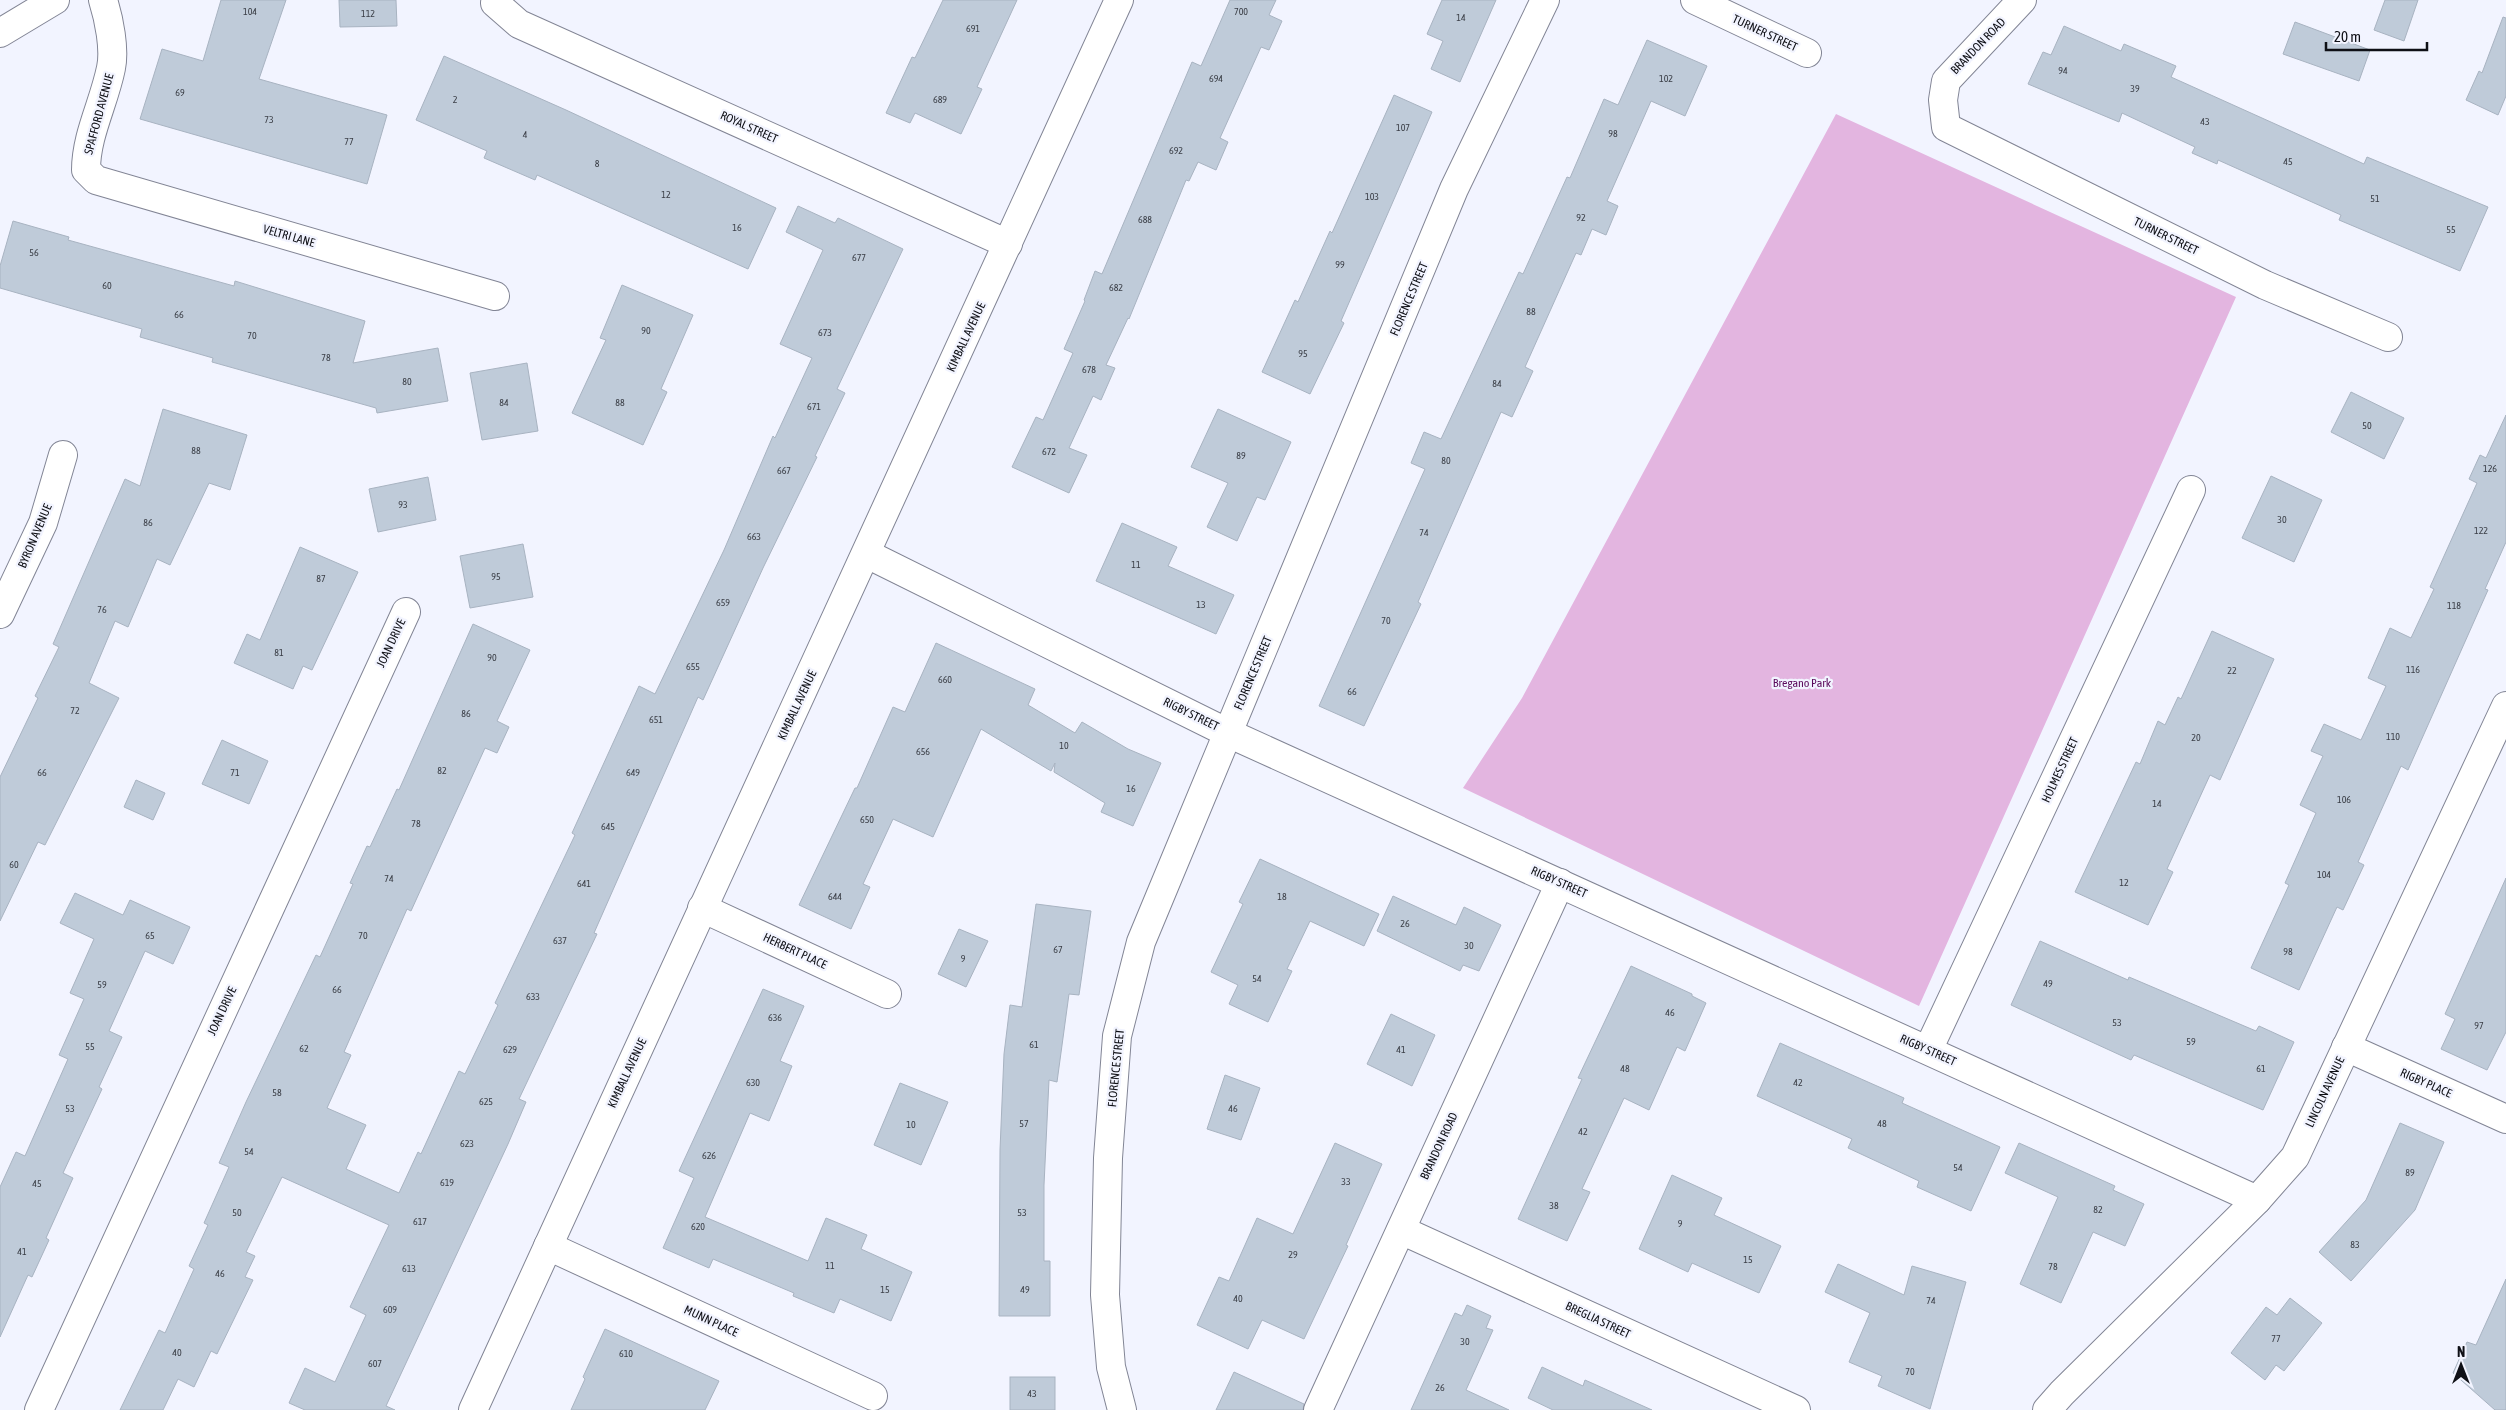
<svg xmlns="http://www.w3.org/2000/svg" width="2506" height="1410" font-family="'Asap Condensed',sans-serif">
  <style>
    .green { fill: #e3b5e0 }
    .building { fill: #bfcbd9; stroke: #a8b3c1 }
    .lines { fill: none; stroke-linecap: round; stroke-linejoin: round }
    .minor-casing { stroke: #828595; stroke-width: 30 }
    .minor { stroke: #fff; stroke-width: 28 }
    .labels { text-anchor: middle; stroke-width: 4.5; stroke-linejoin: round; paint-order: stroke }
    .number-label { font-size: 10px; fill: #3b3f47 }
    .street-label { font-size: 12px; fill: #0f1016; stroke: #f2f4ff }
    .park-label { font-size: 12px; fill: #5b0a5c; stroke: #f2f4ff }
  </style>
  <rect width="100%" height="100%" fill="#f2f4ff"/>
  <path class="green" d="M1836,114L2236,297L1919,1006L1463,788L1522,698Z"/>
  <g class="building">
    <path d="M221,0H286L259,79L387,115L367,184L140,119L162,49L203,61Z"/>
    <path d="M339,0H396L397,26L340,27Z"/>
    <path d="M943,0H1017L977,87L982,89L961,134L915,113L910,123L886,113L912,57L915,58Z"/>
    <path d="M1230,0H1276L1269,15L1282,21L1269,50L1261,47L1220,138L1228,142L1216,170L1198,162L1189,181L1186,180L1129,319L1128,318L1106,365L1115,368L1101,400L1093,396L1069,448L1087,455L1069,493L1012,467L1036,417L1043,420L1073,353L1064,349L1085,301L1084,300L1095,271L1102,274L1192,62L1201,66Z"/>
    <path d="M1442,0H1496L1460,82L1431,69L1443,41L1427,34Z"/>
    <path d="M2385,0H2418L2404,41L2374,30Z"/>
    <path d="M2503,17L2506,18V96L2498,115L2466,100L2479,71L2482,73Z"/>
    <path d="M2295,22L2370,50L2359,81L2283,54Z"/>
    <path d="M2064,26L2121,51L2124,44L2176,66L2171,77L2364,164L2367,157L2488,207L2460,271L2339,220L2341,215L2218,160L2217,164L2192,153L2195,147L2122,113L2119,122L2028,84L2043,52L2051,55Z"/>
    <path d="M1647,40L1707,66L1685,116L1651,101L1607,201L1618,206L1606,235L1592,229L1581,255L1576,253L1525,367L1533,371L1512,417L1501,412L1418,602L1421,604L1364,726L1319,706L1425,469L1411,463L1424,432L1441,439L1519,272L1523,274L1567,177L1570,178L1604,99L1618,105Z"/>
    <path d="M444,56L566,110L776,208L748,269L537,175L535,180L484,158L487,151L416,120Z"/>
    <path d="M1394,95L1432,112L1341,321L1344,323L1310,394L1262,372L1295,300L1298,302L1330,231L1332,233Z"/>
    <path d="M798,206L835,223L838,218L903,249L837,389L845,393L815,456L817,457L763,568L703,700L698,697L594,933L597,934L519,1099L526,1102L508,1144L386,1406L395,1410H305L289,1403L305,1368L335,1382L366,1315L350,1307L389,1225L282,1177L246,1252L255,1256L245,1277L253,1280L217,1354L211,1351L194,1387L178,1379L163,1410H120L159,1330L165,1333L194,1269L189,1266L208,1225L204,1223L229,1167L219,1163L246,1102L316,955L320,957L353,884L350,883L367,846L370,847L397,789L399,790L473,624L530,650L497,721L509,727L497,753L485,748L411,911L407,909L344,1052L351,1055L327,1108L366,1125L346,1169L399,1193L418,1152L421,1154L459,1071L465,1074L498,1005L495,1003L575,835L572,833L639,686L655,694L724,550L773,436L775,438L812,358L780,344L823,250L786,232Z"/>
    <path d="M13,221L69,237L68,240L234,286L235,281L365,321L353,363L438,348L448,401L377,413L376,408L212,362L213,358L140,337L142,329L0,288V266Z"/>
    <path d="M622,285L693,315L661,389L667,392L643,445L572,413L606,340L600,338Z"/>
    <path d="M527,363L538,431L482,440L470,373Z"/>
    <path d="M2351,392L2404,418L2384,459L2331,432Z"/>
    <path d="M163,409L247,435L230,490L209,483L170,565L157,559L128,627L115,621L89,683L119,698L45,845L38,842L0,921V777L38,698L35,696L59,647L53,644L125,479L140,486Z"/>
    <path d="M1218,409L1291,442L1265,500L1257,497L1237,541L1207,527L1228,483L1191,467Z"/>
    <path d="M2506,415V542L2485,589L2488,590L2408,770L2401,766L2358,862L2364,865L2343,910L2337,907L2299,990L2251,968L2289,885L2285,883L2316,813L2300,805L2323,756L2311,751L2324,724L2361,740L2386,686L2368,678L2390,628L2411,638L2434,589L2430,587L2477,483L2469,479L2480,455L2486,458Z"/>
    <path d="M2271,476L2322,500L2294,562L2242,538Z"/>
    <path d="M428,477L436,520L378,532L369,489Z"/>
    <path d="M1122,523L1177,547L1168,566L1234,595L1216,634L1096,581Z"/>
    <path d="M523,544L533,597L470,608L460,556Z"/>
    <path d="M300,547L358,572L312,670L303,666L293,689L234,663L247,634L260,640Z"/>
    <path d="M2212,631L2274,659L2220,780L2210,775L2167,869L2173,872L2148,925L2075,892L2136,762L2140,764L2158,721L2165,725L2178,697L2181,699Z"/>
    <path d="M936,643L1035,689L1028,705L1075,733L1082,722L1128,749L1161,763L1133,826L1101,812L1105,803L1054,772L1055,763L1051,771L981,729L933,837L893,819L863,884L870,887L851,929L799,905L855,788H857L893,707L905,712Z"/>
    <path d="M222,740L268,761L249,804L202,784Z"/>
    <path d="M136,780L165,793L153,820L124,807Z"/>
    <path d="M1260,859L1379,914L1364,946L1310,921L1287,969L1292,971L1268,1022L1229,1004L1238,985L1211,972L1243,904L1239,902Z"/>
    <path d="M2506,878V1032L2487,1070L2441,1049L2455,1019L2445,1014Z"/>
    <path d="M75,893L123,915L130,900L190,927L173,964L145,951L109,1031L122,1037L99,1087L102,1089L63,1173L73,1178L46,1238L49,1240L32,1277L28,1275L0,1337V1187L16,1152L25,1156L68,1059L59,1055L84,999L70,993L94,939L60,923Z"/>
    <path d="M1393,896L1456,925L1464,907L1501,925L1479,971L1463,965L1460,971L1377,931Z"/>
    <path d="M1036,904L1091,911L1079,995L1069,994L1057,1082L1049,1080L1044,1185V1261H1050V1316H999L1000,1150L1004,1054L1010,1005L1022,1007Z"/>
    <path d="M959,929L988,941L966,987L938,974Z"/>
    <path d="M2040,941L2128,980L2129,977L2256,1031L2259,1026L2294,1042L2263,1110L2134,1055L2131,1060L2011,1005Z"/>
    <path d="M1631,966L1692,994V996L1706,1003L1685,1051L1677,1047L1649,1110L1624,1098L1582,1189L1590,1192L1567,1241L1518,1219L1582,1079L1578,1078Z"/>
    <path d="M763,989L804,1006L780,1061L792,1066L769,1121L750,1113L705,1217L808,1261L826,1218L867,1235L861,1249L912,1272L891,1321L840,1299L834,1313L793,1296L794,1293L713,1259L709,1268L663,1248L694,1178L679,1171Z"/>
    <path d="M1391,1014L1435,1035L1412,1086L1367,1064Z"/>
    <path d="M1780,1043L1904,1098L1902,1103L2000,1147L1971,1211L1917,1187L1919,1181L1848,1148L1852,1139L1757,1096Z"/>
    <path d="M1225,1075L1260,1088L1241,1140L1207,1129Z"/>
    <path d="M900,1083L948,1102L921,1165L874,1145Z"/>
    <path d="M2400,1123L2444,1142L2415,1210L2351,1281L2319,1252L2366,1200Z"/>
    <path d="M1335,1143L1382,1164L1346,1245L1348,1246L1304,1339L1262,1320L1248,1349L1197,1325L1219,1277L1229,1281L1257,1218L1293,1234Z"/>
    <path d="M2019,1143L2115,1186L2113,1190L2144,1204L2125,1246L2093,1232L2061,1303L2020,1284L2058,1197L2005,1173Z"/>
    <path d="M1672,1175L1722,1198L1714,1215L1781,1246L1759,1293L1692,1263L1688,1272L1639,1249Z"/>
    <path d="M1838,1264L1904,1295L1912,1266L1966,1282L1930,1409L1878,1386L1882,1376L1849,1362L1870,1313L1825,1292Z"/>
    <path d="M2506,1279V1410H2495L2453,1373L2467,1342L2476,1345Z"/>
    <path d="M2290,1298L2322,1323L2284,1371L2276,1365L2265,1380L2231,1353L2266,1307L2277,1315Z"/>
    <path d="M1467,1305L1491,1316L1486,1328L1493,1330L1466,1390L1509,1410H1411L1455,1313L1462,1316Z"/>
    <path d="M605,1329L719,1381L705,1410H571L585,1379L583,1377Z"/>
    <path d="M1542,1367L1583,1386L1585,1380L1652,1410H1553L1528,1398Z"/>
    <path d="M1234,1372L1304,1404L1303,1410H1216Z"/>
    <rect x="1010" y="1377" width="45" height="33"/>
  </g>
  <g class="lines">
    <g class="minor-casing">
      <g id="minor">
        <path d="M103,0C109,19 115,49 111,68C104,103 86,135 86,170L96,180L495,296"/>
        <path d="M1695,0L1807,53"/>
        <path d="M2022,0L1946,81L1943,100L1946,127L2265,285L2388,337"/>
        <path d="M495,3L519,24L1008,244"/>
        <path d="M0,33L55,0"/>
        <path d="M867,554L1228,733L2257,1200"/>
        <path d="M0,614L43,523L63,455"/>
        <path d="M702,908L887,994"/>
        <path d="M2346,1047L2506,1119"/>
        <path d="M1928,1050L2191,490"/>
        <path d="M1401,1230L1796,1410"/>
        <path d="M548,1246L873,1396"/>
        <path d="M39,1410L406,612"/>
        <path d="M473,1410L1119,0"/>
        <path d="M1122,1410L1111,1367L1105,1295L1108,1158L1117,1036L1141,942L1454,189L1545,0"/>
        <path d="M1318,1410L1560,883"/>
        <path d="M2047,1410L2062,1393L2257,1200L2295,1157L2506,706"/>
      </g>
    </g>
    <use href="#minor" class="minor"/>
  </g>
  <g class="labels">
    <g class="number-label">
      <text x="250" y="15">104</text>
      <text x="1241" y="15">700</text>
      <text x="368" y="17">112</text>
      <text x="1461" y="21">14</text>
      <text x="973" y="32">691</text>
      <text x="2063" y="74">94</text>
      <text x="1216" y="82">694</text>
      <text x="1666" y="82">102</text>
      <text x="2135" y="92">39</text>
      <text x="180" y="96">69</text>
      <text x="455" y="103">2</text>
      <text x="940" y="103">689</text>
      <text x="269" y="123">73</text>
      <text x="2205" y="125">43</text>
      <text x="1403" y="131">107</text>
      <text x="1613" y="137">98</text>
      <text x="525" y="138">4</text>
      <text x="349" y="145">77</text>
      <text x="1176" y="154">692</text>
      <text x="2288" y="165">45</text>
      <text x="597" y="167">8</text>
      <text x="666" y="198">12</text>
      <text x="1372" y="200">103</text>
      <text x="2375" y="202">51</text>
      <text x="1581" y="221">92</text>
      <text x="1145" y="223">688</text>
      <text x="737" y="231">16</text>
      <text x="2451" y="233">55</text>
      <text x="34" y="256">56</text>
      <text x="859" y="261">677</text>
      <text x="1340" y="268">99</text>
      <text x="107" y="289">60</text>
      <text x="1116" y="291">682</text>
      <text x="1531" y="315">88</text>
      <text x="179" y="318">66</text>
      <text x="646" y="334">90</text>
      <text x="825" y="336">673</text>
      <text x="252" y="339">70</text>
      <text x="1303" y="357">95</text>
      <text x="326" y="361">78</text>
      <text x="1089" y="373">678</text>
      <text x="407" y="385">80</text>
      <text x="1497" y="387">84</text>
      <text x="504" y="406">84</text>
      <text x="620" y="406">88</text>
      <text x="814" y="410">671</text>
      <text x="2367" y="429">50</text>
      <text x="196" y="454">88</text>
      <text x="1049" y="455">672</text>
      <text x="1241" y="459">89</text>
      <text x="1446" y="464">80</text>
      <text x="2490" y="472">126</text>
      <text x="784" y="474">667</text>
      <text x="403" y="508">93</text>
      <text x="2282" y="523">30</text>
      <text x="148" y="526">86</text>
      <text x="2481" y="534">122</text>
      <text x="1424" y="536">74</text>
      <text x="754" y="540">663</text>
      <text x="1136" y="568">11</text>
      <text x="496" y="580">95</text>
      <text x="321" y="582">87</text>
      <text x="723" y="606">659</text>
      <text x="1201" y="608">13</text>
      <text x="2454" y="609">118</text>
      <text x="102" y="613">76</text>
      <text x="1386" y="624">70</text>
      <text x="279" y="656">81</text>
      <text x="492" y="661">90</text>
      <text x="693" y="670">655</text>
      <text x="2413" y="673">116</text>
      <text x="2232" y="674">22</text>
      <text x="945" y="683">660</text>
      <text x="1352" y="695">66</text>
      <text x="75" y="714">72</text>
      <text x="466" y="717">86</text>
      <text x="656" y="723">651</text>
      <text x="2393" y="740">110</text>
      <text x="2196" y="741">20</text>
      <text x="1064" y="749">10</text>
      <text x="923" y="755">656</text>
      <text x="442" y="774">82</text>
      <text x="42" y="776">66</text>
      <text x="235" y="776">71</text>
      <text x="633" y="776">649</text>
      <text x="1131" y="792">16</text>
      <text x="2344" y="803">106</text>
      <text x="2157" y="807">14</text>
      <text x="867" y="823">650</text>
      <text x="416" y="827">78</text>
      <text x="608" y="830">645</text>
      <text x="14" y="868">60</text>
      <text x="2324" y="878">104</text>
      <text x="389" y="882">74</text>
      <text x="2124" y="886">12</text>
      <text x="584" y="887">641</text>
      <text x="835" y="900">644</text>
      <text x="1282" y="900">18</text>
      <text x="1405" y="927">26</text>
      <text x="150" y="939">65</text>
      <text x="363" y="939">70</text>
      <text x="560" y="944">637</text>
      <text x="1469" y="949">30</text>
      <text x="1058" y="953">67</text>
      <text x="2288" y="955">98</text>
      <text x="963" y="962">9</text>
      <text x="1257" y="982">54</text>
      <text x="2048" y="987">49</text>
      <text x="102" y="988">59</text>
      <text x="337" y="993">66</text>
      <text x="533" y="1000">633</text>
      <text x="1670" y="1016">46</text>
      <text x="775" y="1021">636</text>
      <text x="2117" y="1026">53</text>
      <text x="2479" y="1029">97</text>
      <text x="2191" y="1045">59</text>
      <text x="1034" y="1048">61</text>
      <text x="90" y="1050">55</text>
      <text x="304" y="1052">62</text>
      <text x="510" y="1053">629</text>
      <text x="1401" y="1053">41</text>
      <text x="1625" y="1072">48</text>
      <text x="2261" y="1072">61</text>
      <text x="753" y="1086">630</text>
      <text x="1798" y="1086">42</text>
      <text x="277" y="1096">58</text>
      <text x="486" y="1105">625</text>
      <text x="70" y="1112">53</text>
      <text x="1233" y="1112">46</text>
      <text x="1024" y="1127">57</text>
      <text x="1882" y="1127">48</text>
      <text x="911" y="1128">10</text>
      <text x="1583" y="1135">42</text>
      <text x="467" y="1147">623</text>
      <text x="249" y="1155">54</text>
      <text x="709" y="1159">626</text>
      <text x="1958" y="1171">54</text>
      <text x="2410" y="1176">89</text>
      <text x="1346" y="1185">33</text>
      <text x="447" y="1186">619</text>
      <text x="37" y="1187">45</text>
      <text x="1554" y="1209">38</text>
      <text x="2098" y="1213">82</text>
      <text x="237" y="1216">50</text>
      <text x="1022" y="1216">53</text>
      <text x="420" y="1225">617</text>
      <text x="1680" y="1227">9</text>
      <text x="698" y="1230">620</text>
      <text x="2355" y="1248">83</text>
      <text x="22" y="1255">41</text>
      <text x="1293" y="1258">29</text>
      <text x="1748" y="1263">15</text>
      <text x="830" y="1269">11</text>
      <text x="2053" y="1270">78</text>
      <text x="409" y="1272">613</text>
      <text x="220" y="1277">46</text>
      <text x="885" y="1293">15</text>
      <text x="1025" y="1293">49</text>
      <text x="1238" y="1302">40</text>
      <text x="1931" y="1304">74</text>
      <text x="390" y="1313">609</text>
      <text x="2276" y="1342">77</text>
      <text x="1465" y="1345">30</text>
      <text x="177" y="1356">40</text>
      <text x="626" y="1357">610</text>
      <text x="375" y="1367">607</text>
      <text x="1910" y="1375">70</text>
      <text x="1440" y="1391">26</text>
      <text x="1032" y="1397">43</text>
    </g>
    <g class="street-label">
      <text transform="translate(1765 33) rotate(25)" y="4">TURNER STREET</text>
      <text transform="translate(1978 46) rotate(-46)" y="4">BRANDON ROAD</text>
      <text transform="translate(99 114) rotate(-75)" y="4">SPAFFORD AVENUE</text>
      <text transform="translate(749 127) rotate(24)" y="4">ROYAL STREET</text>
      <text transform="translate(289 236) rotate(16)" y="4">VELTRI LANE</text>
      <text transform="translate(2166 236) rotate(26)" y="4">TURNER STREET</text>
      <text transform="translate(1409 299) rotate(-67)" y="4">FLORENCE STREET</text>
      <text transform="translate(966 337) rotate(-65)" y="4">KIMBALL AVENUE</text>
      <text transform="translate(35 536) rotate(-67)" y="4">BYRON AVENUE</text>
      <text transform="translate(391 643) rotate(-65)" y="4">JOAN DRIVE</text>
      <text transform="translate(1253 673) rotate(-67)" y="4">FLORENCE STREET</text>
      <text transform="translate(797 705) rotate(-65)" y="4">KIMBALL AVENUE</text>
      <text transform="translate(1191 714) rotate(26)" y="4">RIGBY STREET</text>
      <text transform="translate(2060 770) rotate(-65)" y="4">HOLMES STREET</text>
      <text transform="translate(1559 882) rotate(24)" y="4">RIGBY STREET</text>
      <text transform="translate(795 951) rotate(25)" y="4">HERBERT PLACE</text>
      <text transform="translate(222 1011) rotate(-65)" y="4">JOAN DRIVE</text>
      <text transform="translate(1928 1050) rotate(24)" y="4">RIGBY STREET</text>
      <text transform="translate(1116 1068) rotate(-84)" y="4">FLORENCE STREET</text>
      <text transform="translate(627 1073) rotate(-65)" y="4">KIMBALL AVENUE</text>
      <text transform="translate(2426 1083) rotate(24)" y="4">RIGBY PLACE</text>
      <text transform="translate(2325 1092) rotate(-65)" y="4">LINCOLN AVENUE</text>
      <text transform="translate(1439 1146) rotate(-65)" y="4">BRANDON ROAD</text>
      <text transform="translate(1598 1320) rotate(25)" y="4">BREGLIA STREET</text>
      <text transform="translate(711 1321) rotate(25)" y="4">MUNN PLACE</text>
    </g>
    <g class="park-label">
      <text x="1802" y="687">Bregano Park</text>
    </g>
  </g>
  <g transform="translate(2461 1365)" stroke="#f2f4ff" stroke-width="4" paint-order="stroke">
  <path d="M0-4L9 19L0 12L-9 19Z" fill="#0f1016"/>
  <text y="-8" font-size="14" font-weight="bold" text-anchor="middle" fill="#0f1016">N</text>
  </g>
  <path d="M2326 42v8h101v-8" fill="none" stroke="#0f1016" stroke-width="2.5"/>
  <text x="2334" y="42" font-size="15" fill="#0f1016" stroke="#f2f4ff" stroke-width="4" paint-order="stroke">20 m</text>
</svg>
